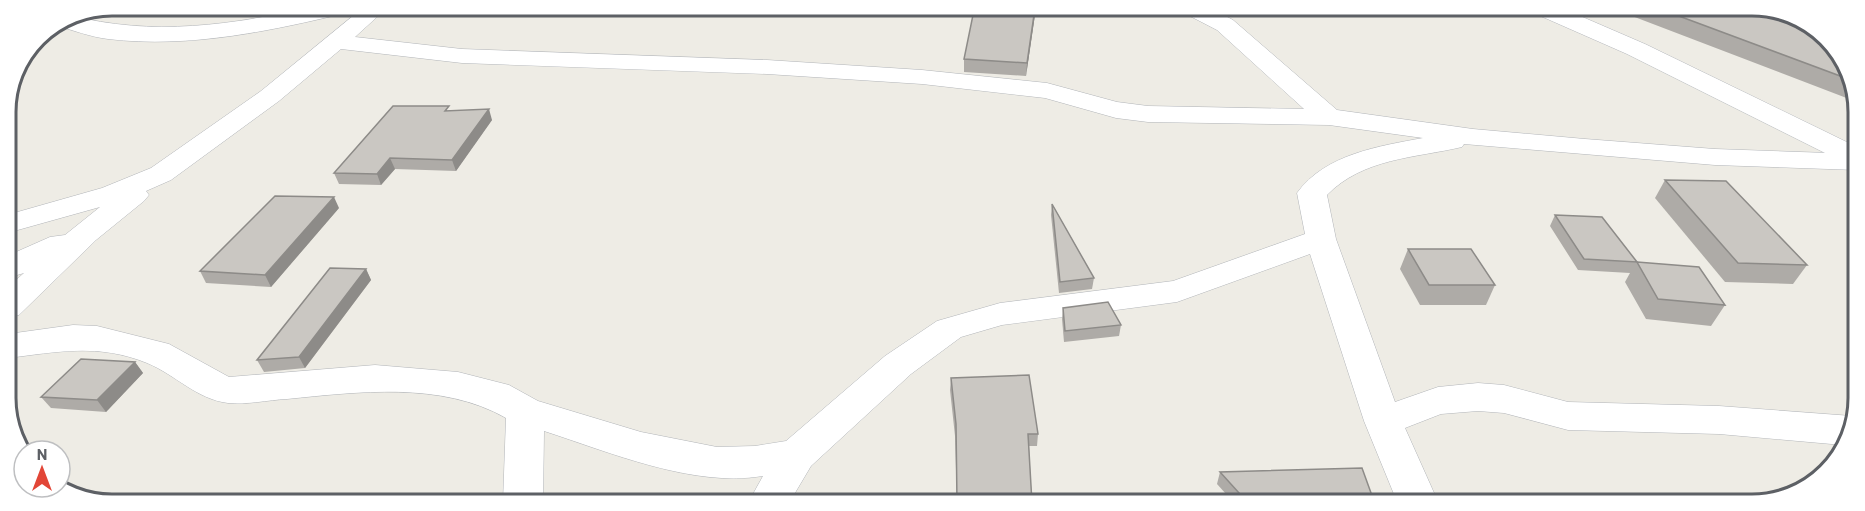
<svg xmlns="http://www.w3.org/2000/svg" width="1865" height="511" font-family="Barlow,sans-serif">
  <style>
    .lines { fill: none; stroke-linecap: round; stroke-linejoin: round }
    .street-casing { stroke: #b2b5b9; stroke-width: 1 }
    .secondary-casing { stroke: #b4b7bc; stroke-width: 1 }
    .street { fill: #fff; fill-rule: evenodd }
    .secondary { fill: #fff; fill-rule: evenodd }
    .wall { fill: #aeaba7 }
    .shaded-wall { fill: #8d8b88 }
    .building { fill: #cac7c2; stroke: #8d8b88; stroke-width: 1.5 }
    .rim { fill: none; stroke: #5d6065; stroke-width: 3 }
  </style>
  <rect width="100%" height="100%" fill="#eeece5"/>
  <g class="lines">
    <g class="street-casing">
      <g id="street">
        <path d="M316,6L357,7L354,11C275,30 190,49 108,39C91,37 72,30 55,25L70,15C151,37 234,25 316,6Z"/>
        <path d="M364,7H388L355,37L462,49L767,60L922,70L1047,83L1117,102L1148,106L1304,109L1217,30L1184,13L1181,8H1210L1233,20L1337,110L1473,129L1585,139L1715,149L1857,154V170L1715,165L1464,144L1462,147C1415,158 1363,158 1327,195L1336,239L1395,402L1438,387L1478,383L1504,385L1568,402L1719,406L1852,416L1856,418L1855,426L1843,445L1719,434L1568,430L1504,413L1478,411L1441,414L1405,428L1439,504H1398L1364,421L1310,254L1177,302L1002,325L961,337L911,374L811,466L789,503H748L763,476C694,488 609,452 544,431L543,502H503L506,418C441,381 358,392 287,399C268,400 246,405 228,403C196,399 176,375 147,363C98,343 57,352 8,358V334L73,325L97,326L169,344L229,377L375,365L458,372L509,385L538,401L641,432L717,447L755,446L786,441L885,356L937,321L1000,303L1173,281L1305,234L1297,193C1325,154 1380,146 1423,138L1329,125L1148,122L1116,118L1045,98L922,84L767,74L462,63L341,49L279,101L171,180L146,191L149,195L144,201L96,240L19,315L7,318V288L24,273L7,278V256L50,237L65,235L100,207L7,233V215L102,188L151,168L261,91Z"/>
      </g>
    </g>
    <g class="secondary-casing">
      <path id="secondary" d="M1532,9H1564L1645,44L1857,147V167L1847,164L1627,54L1536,14Z"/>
    </g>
    <use href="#street" class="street"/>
    <use href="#secondary" class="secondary"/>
  </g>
  <g class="wall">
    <path d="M1036,8L1026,76L964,72V59L984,11Z"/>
    <path d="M1634,9L1767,10L1780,20L1828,37L1857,92V102L1632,16Z"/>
    <path d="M450,110L492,120L456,171L395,169L381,185L339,184L334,173Z"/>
    <path d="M1665,180L1807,265L1793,284L1725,282L1655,198Z"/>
    <path d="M1052,204L1094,278L1092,289L1059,293L1051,215Z"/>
    <path d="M339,208L271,287L206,283L200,271Z"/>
    <path d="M1555,215L1637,262L1725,305L1711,326L1646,319L1625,282L1630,273L1578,270L1550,226Z"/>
    <path d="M1408,249L1495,285L1486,305H1420L1400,269Z"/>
    <path d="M366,269L371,280L305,368L264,372L257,360Z"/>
    <path d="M1063,308L1121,325L1119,336L1064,342L1062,319Z"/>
    <path d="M135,362L143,373L106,412L51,408L41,397Z"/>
    <path d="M951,378L1038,434L1037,446H1029L1032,503H957L955,436L950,390Z"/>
    <path d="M1220,472L1375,504H1235L1217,484Z"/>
  </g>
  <g class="shaded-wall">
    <path d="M1035,8H1036L1026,76L1027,63Z"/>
    <path d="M489,109L492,120L456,171L452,160Z"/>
    <path d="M390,158L395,169L381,185L377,174Z"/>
    <path d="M334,197L339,208L271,287L265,275Z"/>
    <path d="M366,269L371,280L305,368L299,357Z"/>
    <path d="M135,362L143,373L106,412L97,400Z"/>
  </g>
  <g class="building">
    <path d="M985,8H1035L1027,63L964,59L974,10L984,11Z"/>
    <path d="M1660,9L1767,10L1780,20H1798L1828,37L1851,80Z"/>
    <path d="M393,106H449L445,111L489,109L452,160L390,158L377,174L334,173Z"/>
    <path d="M1665,180L1726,181L1807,265L1738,263Z"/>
    <path d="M275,196L334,197L265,275L200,271Z"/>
    <path d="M1052,204L1094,278L1060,282Z"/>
    <path d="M1555,215L1602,217L1637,262L1584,259Z"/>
    <path d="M1408,249H1471L1495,285H1429Z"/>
    <path d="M1637,262L1699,267L1725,305L1658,299Z"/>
    <path d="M330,268L366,269L299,357L257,360Z"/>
    <path d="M1108,302L1121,325L1065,331L1063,308Z"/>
    <path d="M81,359L135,362L97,400L41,397Z"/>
    <path d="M1029,375L1038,434H1028L1032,503H957L956,424L951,378Z"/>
    <path d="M1362,468L1375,504H1249L1220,472Z"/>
  </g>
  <path d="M0 0H1865V511H0ZM112 16H1752A96 96 0 0 1 1848 112V398A96 96 0 0 1 1752 494H112A96 96 0 0 1 16 398V112A96 96 0 0 1 112 16Z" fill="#fff" fill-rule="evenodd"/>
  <path class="rim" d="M112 16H1752A96 96 0 0 1 1848 112V398A96 96 0 0 1 1752 494H112A96 96 0 0 1 16 398V112A96 96 0 0 1 112 16Z"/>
  <g transform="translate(42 469)"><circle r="28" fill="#ffffff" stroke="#bebfc1" stroke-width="1.5"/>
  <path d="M0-4.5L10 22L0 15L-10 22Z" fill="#e24637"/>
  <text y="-9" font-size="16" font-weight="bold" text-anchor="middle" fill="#5d6065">N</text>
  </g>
</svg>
